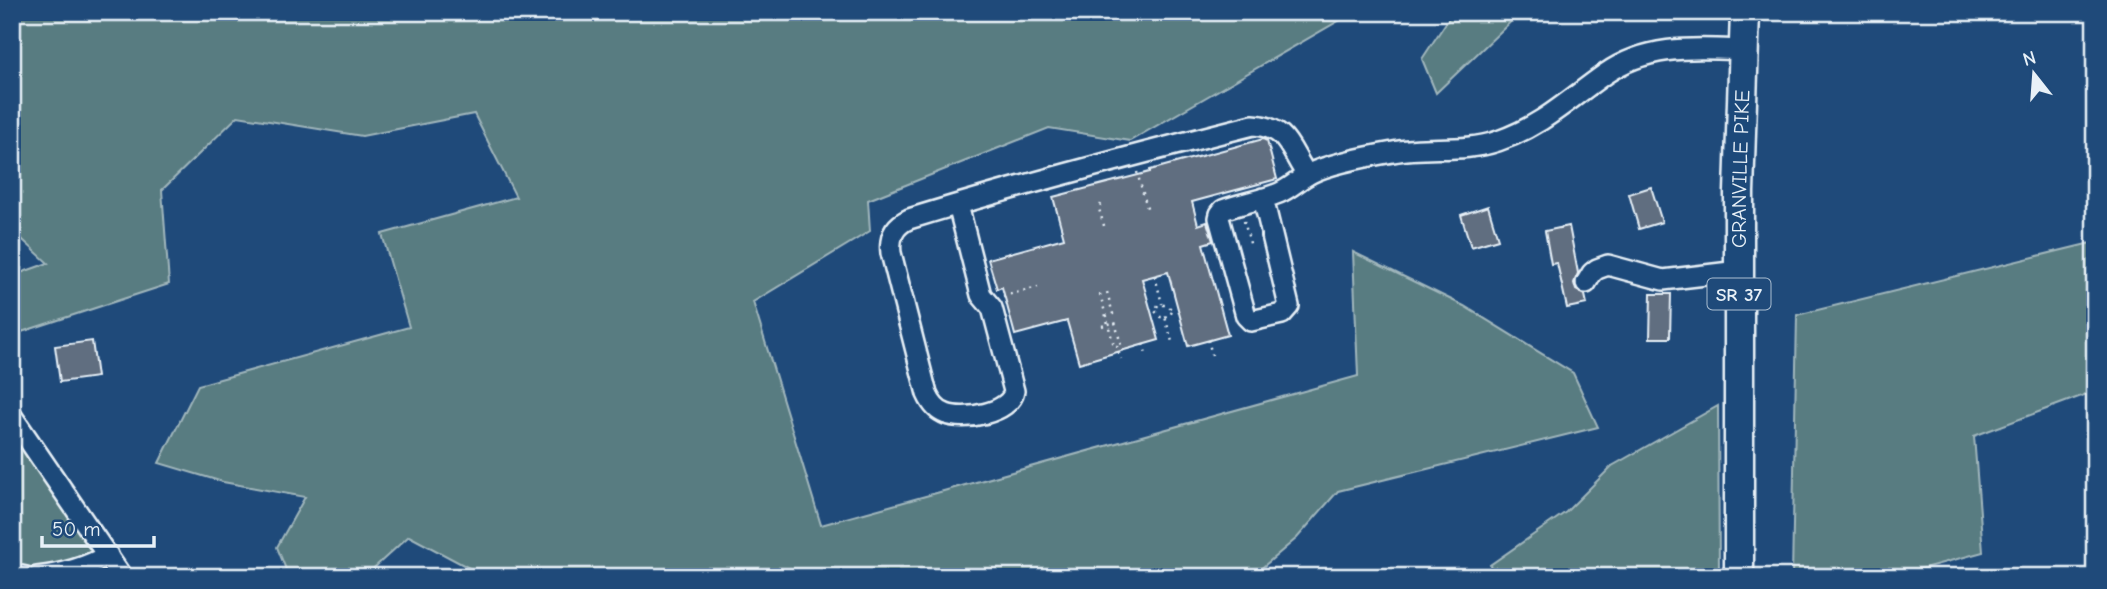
<svg xmlns="http://www.w3.org/2000/svg" width="2107" height="589" font-family="'Comic Neue',sans-serif">
  <style>
    .green { fill: #597c81; stroke: #a0b6bc; stroke-width: 2 }
    .building { fill: #616e80; stroke: #e8f1f8; stroke-width: 2 }
    .lines { fill: none; stroke-linecap: round; stroke-linejoin: round }
    .minor-casing { stroke: #e8f1f8; stroke-width: 24 }
    .highway-casing { stroke: #e8f1f8; stroke-width: 33 }
    .path { stroke: #e8f1f8; stroke-width: 2.5; stroke-dasharray: 2 5; stroke-linecap: butt }
    .minor { stroke: #1f4a7a; stroke-width: 19 }
    .highway { stroke: #1f4a7a; stroke-width: 28 }
    .labels { text-anchor: middle; stroke-width: 5; stroke-linejoin: round; paint-order: stroke }
    .shield { fill: #1f4a7a; stroke: #acbfd2; stroke-width: 2 }
    .shield-label { font-size: 19px; font-weight: bold; fill: #e8f1f8 }
    .street-label { font-size: 21px; fill: #e8f1f8; stroke: #1f4a7a }
  </style>
  <rect width="100%" height="100%" fill="#1f4a7a"/>
  <filter id="ink" filterUnits="userSpaceOnUse"><feTurbulence type="fractalNoise" baseFrequency=".0143" numOctaves="2"/><feDisplacementMap in="SourceGraphic" scale="14" xChannelSelector="R" yChannelSelector="G"/><feConvolveMatrix kernelMatrix="1 2 1 2 8 2 1 2 1" color-interpolation-filters="sRGB"/></filter>
  <g filter="url(#ink)">
    <g class="green">
      <path d="M12,12H1354L1130,141L1049,128L868,200L870,231L753,302L821,525L1358,376L1353,252L1464,306L1573,373L1598,427L1338,491L1297,538L1251,577H486L409,536L364,577H289L277,547L305,497L223,482L159,463L198,385L409,327L382,234L516,197L474,114L362,136L238,116L162,190L169,284L12,335V276L48,263L12,230Z"/>
      <path d="M1453,12H1521L1436,93L1422,59Z"/>
      <path d="M2095,242V391L1974,436L1983,552L1891,577H1792L1797,315Z"/>
      <path d="M1718,406L1719,577H1494L1490,565L1566,512L1612,466Z"/>
      <path d="M12,416L122,577H12Z"/>
    </g>
    <g class="building">
      <path d="M1263,139L1267,141L1277,179L1192,202L1198,225L1207,222L1213,241L1203,244L1228,335L1188,346L1168,272L1142,279L1159,340L1079,363L1067,321L1015,335L1002,287L997,289L988,259L1064,238L1053,197L1150,172V170Z"/>
      <path d="M1651,187L1662,222L1639,229L1629,194Z"/>
      <path d="M1488,206L1498,239L1471,247L1461,215Z"/>
      <path d="M1569,226L1578,273L1574,283L1576,290L1585,295L1587,304L1567,308L1557,263L1551,264L1545,231Z"/>
      <path d="M1651,294H1671L1670,338H1650Z"/>
      <path d="M92,341L97,377L60,382L55,346Z"/>
    </g>
    <g class="lines">
      <g class="minor-casing">
        <g id="minor">
          <path d="M1263,198L1289,306L1282,314L1251,321L1246,316L1219,218L1220,214L1223,210C1242,203 1262,200 1279,193C1291,188 1299,179 1311,173C1331,163 1370,156 1393,152C1428,145 1463,153 1498,141C1542,126 1568,100 1605,74C1648,44 1694,48 1743,50"/>
          <path d="M958,205L981,295L992,308L1014,391C1011,413 964,421 946,414C937,411 931,403 927,394L891,253C889,237 894,226 909,219C1022,184 1138,154 1253,125C1289,127 1289,150 1307,175"/>
          <path d="M1586,283L1592,273L1597,269L1608,265L1663,280L1739,271"/>
          <path d="M12,416L122,577"/>
          <path d="M12,574L26,577"/>
          <path d="M37,577C64,574 85,568 108,555"/>
        </g>
      </g>
      <g class="highway-casing">
        <g id="highway">
          <path id="s1" d="M1739,577V192L1745,12"/>
        </g>
      </g>
      <g class="path">
        <path d="M1137,172L1148,211"/>
        <path d="M1101,204L1099,209L1105,229"/>
        <path d="M1244,221L1251,247"/>
        <path d="M1155,276L1162,304"/>
        <path d="M1100,294L1114,346H1117L1121,359"/>
        <path d="M1003,296L1038,287"/>
        <path d="M1106,316L1113,314L1107,292"/>
        <path d="M1165,317L1170,315L1173,310L1166,305H1158L1155,311L1160,317H1165L1173,345"/>
        <path d="M1102,326L1115,322L1121,345L1117,346"/>
        <path d="M1208,340L1212,355"/>
        <path d="M1143,344L1146,353"/>
      </g>
      <use href="#minor" class="minor"/>
      <use href="#highway" class="highway"/>
    </g>
  </g>
  <g class="labels">
    <rect class="shield" x="1707.5" y="278.5" width="63" height="31" rx="5"/>
    <g class="shield-label">
      <text x="1739" y="301">SR 37</text>
    </g>
    <g class="street-label">
      <text dy="7" stroke="none"><textPath href="#s1" startOffset="408">GRANVILLE PIKE</textPath></text>
    </g>
  </g>
  <rect width="2107" height="589" fill="none" stroke="#1f4a7a" stroke-width="42"/>
  <rect x="21" y="21" width="2065" height="547" fill="none" stroke="#e8f1f8" stroke-width="2.5" filter="url(#ink)"/>
  <g transform="translate(2034 74) rotate(343)" stroke="#1f4a7a" stroke-width="5" paint-order="stroke">
  <path d="M0-5L12 26L0 18L-12 26Z" fill="#e8f1f8"/>
  <text y="-10" font-size="19" font-weight="bold" text-anchor="middle" fill="#e8f1f8">N</text>
  </g>
  <path d="M42 536v10h112v-10" fill="none" stroke="#e8f1f8" stroke-width="3.5"/>
  <text x="52" y="536" font-size="21" fill="#e8f1f8" stroke="#1f4a7a" stroke-width="5" paint-order="stroke">50 m</text>
</svg>
